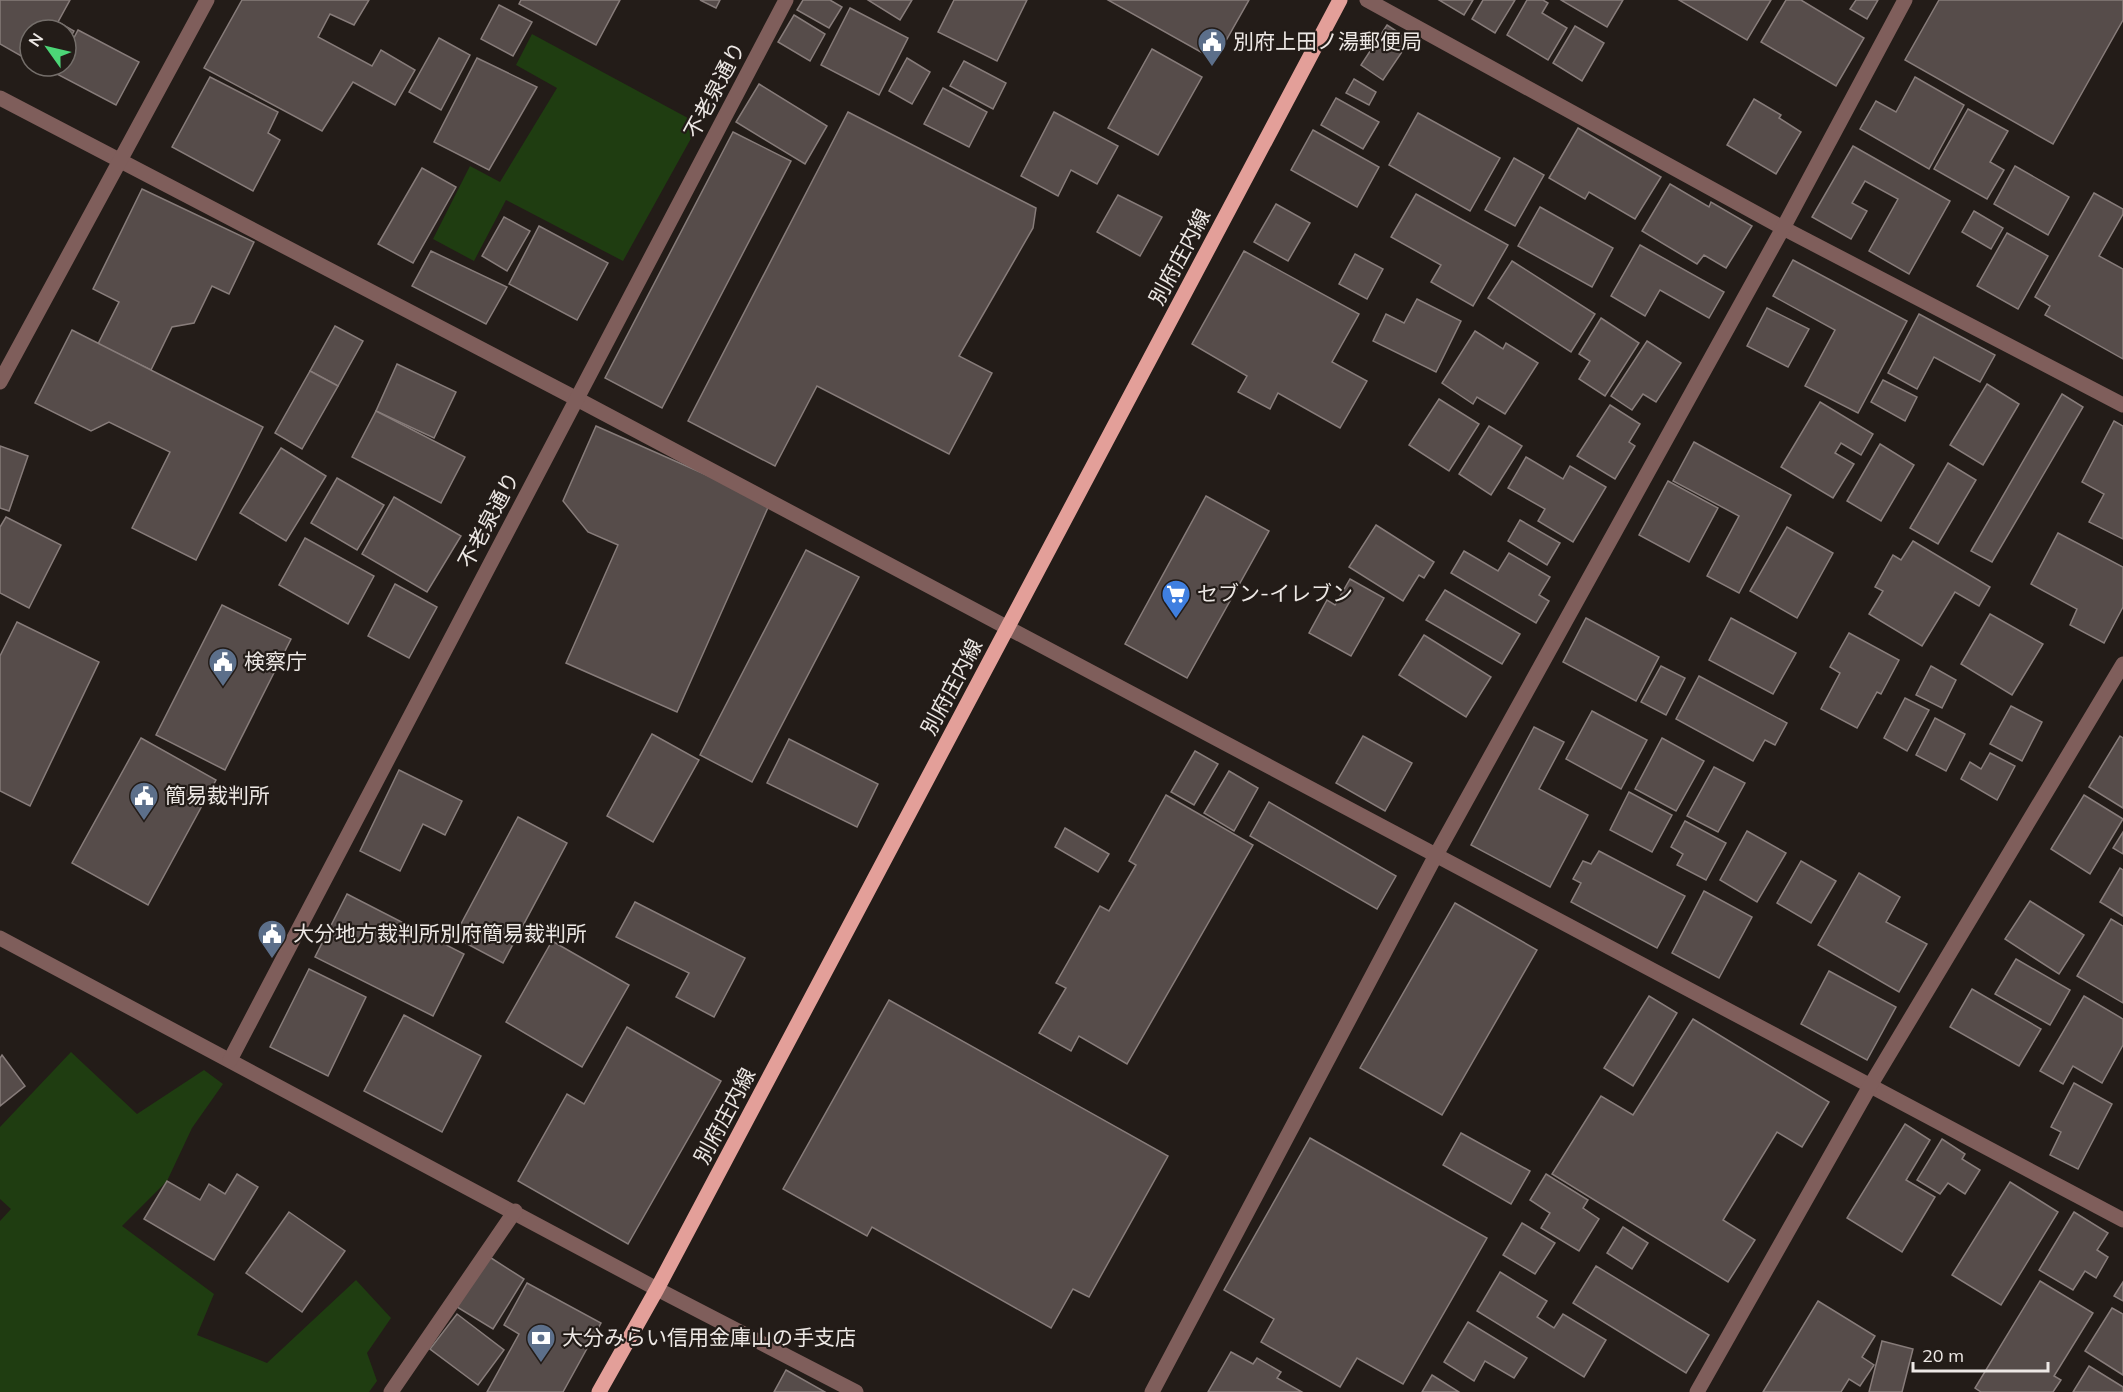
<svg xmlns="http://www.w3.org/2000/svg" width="2123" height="1392" font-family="Mulish,'Noto Sans JP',sans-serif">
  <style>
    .green { fill: #1f3d11 }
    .building { fill: #564c4a; stroke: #877c7a; stroke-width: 1.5 }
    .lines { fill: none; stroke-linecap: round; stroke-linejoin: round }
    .minor { stroke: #7f5e5b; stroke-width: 15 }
    .primary { stroke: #e39f99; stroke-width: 15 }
    .labels { text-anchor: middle; stroke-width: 4.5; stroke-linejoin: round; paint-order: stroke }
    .poi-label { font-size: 21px; fill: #ede8e5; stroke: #231c18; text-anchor: start }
    .street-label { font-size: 21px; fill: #ede8e5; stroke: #231c18 }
  </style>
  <rect width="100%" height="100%" fill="#231c18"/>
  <g class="green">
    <path d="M532,34L699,124L623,261L506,200L474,261L433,239L470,166L500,182L557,88L516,65Z"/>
    <path d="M71,1052L137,1114L204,1070L223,1084L192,1128L167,1181L122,1226L214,1294L197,1335L267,1363L356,1280L391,1318L367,1353L377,1381L369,1392H0V1221L11,1209L0,1199V1127Z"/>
  </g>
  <g class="building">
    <path d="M0,0H70L58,22L74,31L66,45V30H30V61L0,44Z"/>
    <path d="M242,0H369L354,25L330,14L318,37L372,66L381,50L415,70L395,105L353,82L322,131L204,68Z"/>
    <path d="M521,0H620L596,45L519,4Z"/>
    <path d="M700,0H720L716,8Z"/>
    <path d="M803,0H830L842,7L829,28L797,10Z"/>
    <path d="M868,0H912L900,20Z"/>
    <path d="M954,0H1027L997,61L938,32Z"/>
    <path d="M1108,0H1249L1215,60Z"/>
    <path d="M1439,0H1473L1464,15Z"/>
    <path d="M1483,0H1515L1495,33L1472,19Z"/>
    <path d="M1527,0H1543L1548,3L1542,13L1567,28L1548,60L1507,35Z"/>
    <path d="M1561,0H1623L1607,27Z"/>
    <path d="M1679,0H1771L1747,40Z"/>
    <path d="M1786,0H1801L1864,38L1836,86L1761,42Z"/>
    <path d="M1856,0H1878L1867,19L1850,9Z"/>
    <path d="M1939,0H2123V20L2053,144L1905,60Z"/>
    <path d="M499,5L532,22L513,56L481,39Z"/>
    <path d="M850,8L908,38L879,95L821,65Z"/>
    <path d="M794,15L825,34L810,61L778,42Z"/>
    <path d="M1387,25L1410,40L1383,80L1361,65Z"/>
    <path d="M1575,26L1604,43L1582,81L1553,63Z"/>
    <path d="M78,30L139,62L116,105L55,73L59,66H66V53Z"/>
    <path d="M439,38L470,55L441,110L409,92Z"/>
    <path d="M1152,49L1202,77L1158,155L1108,128Z"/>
    <path d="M477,58L537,87L489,170L434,142Z"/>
    <path d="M907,58L930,72L912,104L889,91Z"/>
    <path d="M964,61L1006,83L993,109L950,86Z"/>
    <path d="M210,77L278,112L268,133L280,140L253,191L172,147Z"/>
    <path d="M1915,77L1964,105L1929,169L1860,129L1876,101L1896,112Z"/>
    <path d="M1354,79L1376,92L1369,105L1346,93Z"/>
    <path d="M759,84L827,126L805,164L736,122Z"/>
    <path d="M943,88L987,112L969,147L924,124Z"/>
    <path d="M1336,98L1379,122L1363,149L1321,125Z"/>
    <path d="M1754,99L1781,115L1779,118L1801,132L1776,174L1727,145Z"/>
    <path d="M1968,109L2008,131L1990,162L2004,170L1987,199L1934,169Z"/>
    <path d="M848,112L1036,208L1033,228L959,356L992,373L949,454L817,386L775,466L688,421Z"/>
    <path d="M1054,112L1118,146L1097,184L1071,170L1058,196L1021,176Z"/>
    <path d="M1418,113L1500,158L1470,211L1389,165Z"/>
    <path d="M1578,128L1661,177L1635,219L1589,192L1585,199L1549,178Z"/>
    <path d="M1313,130L1379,167L1357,207L1291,170Z"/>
    <path d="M733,132L791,161L662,408L605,378Z"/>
    <path d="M1853,146L1950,201L1909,274L1869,251L1898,199L1865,181L1852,203L1867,211L1851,239L1812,217Z"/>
    <path d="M1514,158L1544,175L1515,226L1485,210Z"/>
    <path d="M2015,166L2069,197L2048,235L1994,204Z"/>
    <path d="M422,168L456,187L413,263L378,244Z"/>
    <path d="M1670,184L1709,207L1711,202L1752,226L1726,268L1704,255L1697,264L1642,231Z"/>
    <path d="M142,189L254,242L229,294L212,286L194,323L172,327L151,370L98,344L119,302L93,289Z"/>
    <path d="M2094,193L2123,209V214L2099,256L2123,269V359L2045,315L2050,306L2035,297Z"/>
    <path d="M1416,194L1508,245L1473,306L1431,282L1441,265L1391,237Z"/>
    <path d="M1118,195L1162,217L1140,256L1097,232Z"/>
    <path d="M1276,204L1310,223L1288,261L1254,242Z"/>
    <path d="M1540,207L1613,248L1592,287L1518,246Z"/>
    <path d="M1974,211L2003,228L1991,249L1962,232Z"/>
    <path d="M504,217L530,231L507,271L482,256Z"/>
    <path d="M539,226L608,263L577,320L509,284Z"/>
    <path d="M2007,233L2048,256L2018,309L1977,286Z"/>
    <path d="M1640,245L1724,292L1709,318L1660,290L1645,316L1611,296Z"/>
    <path d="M431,251L507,287L486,324L412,286Z"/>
    <path d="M1244,251L1359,314L1332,362L1367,381L1340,428L1278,393L1270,409L1238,392L1247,376L1192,344Z"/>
    <path d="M1355,254L1383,269L1367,299L1339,284Z"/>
    <path d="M1793,260L1907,321L1858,413L1805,386L1835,330L1773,296Z"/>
    <path d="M1512,261L1595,314L1571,352L1488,298Z"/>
    <path d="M1417,299L1461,321L1436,372L1373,341L1386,314L1404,323Z"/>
    <path d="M1767,308L1809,329L1788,367L1747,346Z"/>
    <path d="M1919,314L1995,355L1980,382L1934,357L1917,389L1888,373Z"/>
    <path d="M1601,318L1639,343L1605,396L1579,379L1590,361L1579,354Z"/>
    <path d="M335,326L363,341L338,386L310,371Z"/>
    <path d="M72,330L263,427L196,560L132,528L170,452L109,422L91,431L35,403Z"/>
    <path d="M1475,331L1503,349L1506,343L1538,363L1505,414L1477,397L1473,404L1442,383Z"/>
    <path d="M1647,341L1681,363L1656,402L1643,394L1632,410L1611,396Z"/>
    <path d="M397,364L456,392L434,438L376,411Z"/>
    <path d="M310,371L338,386L302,449L275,433Z"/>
    <path d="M1883,380L1917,397L1905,421L1871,402Z"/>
    <path d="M1987,384L2019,404L1983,465L1950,445Z"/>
    <path d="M2062,394L2083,407L1992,562L1971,551Z"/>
    <path d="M1439,399L1479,424L1449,471L1409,445Z"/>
    <path d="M1820,402L1873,434L1861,455L1841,443L1835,453L1854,464L1833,498L1781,467Z"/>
    <path d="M1610,405L1640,424L1629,442L1635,446L1615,479L1577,456Z"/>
    <path d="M376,411L465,457L441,503L352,457Z"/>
    <path d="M2114,421L2123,426V539L2089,522L2104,494L2082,482Z"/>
    <path d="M596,426L770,503L677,712L566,663L618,545L588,532L563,501Z"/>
    <path d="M1489,426L1522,446L1491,495L1459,474Z"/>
    <path d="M1694,442L1791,495L1739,593L1707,576L1739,516L1673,481Z"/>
    <path d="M1880,444L1914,465L1881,521L1847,501Z"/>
    <path d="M0,446L28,456L9,511L0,508Z"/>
    <path d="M281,448L326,476L286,541L240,513Z"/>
    <path d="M1526,457L1563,479L1570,466L1606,487L1573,542L1538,521L1545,509L1508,488Z"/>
    <path d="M1948,463L1976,480L1938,544L1910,528Z"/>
    <path d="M337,478L384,505L357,550L311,523Z"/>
    <path d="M1668,481L1718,508L1689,562L1639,535Z"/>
    <path d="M1206,496L1269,531L1187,678L1125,644Z"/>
    <path d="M394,497L461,536L427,592L362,554Z"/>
    <path d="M6,517L61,545L29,608L0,593V527Z"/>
    <path d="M1520,520L1560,543L1547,565L1508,541Z"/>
    <path d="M1376,525L1434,562L1424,578L1419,575L1403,601L1349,567Z"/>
    <path d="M1787,527L1833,553L1797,618L1750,591Z"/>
    <path d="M2058,533L2123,567V607L2104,643L2070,625L2077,609L2031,584Z"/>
    <path d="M305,538L374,576L348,624L279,585Z"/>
    <path d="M1913,541L1990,587L1979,606L1955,592L1922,646L1869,614L1883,591L1875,587L1893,555L1901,560Z"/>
    <path d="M806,550L859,577L752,782L700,755Z"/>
    <path d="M1464,551L1498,571L1509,553L1550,577L1539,595L1549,601L1536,623L1451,573Z"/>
    <path d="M1350,579L1384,598L1351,656L1309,633L1327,600L1335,605Z"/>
    <path d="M395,584L437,607L409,658L368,636Z"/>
    <path d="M1445,590L1520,634L1502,664L1426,620Z"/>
    <path d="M222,605L291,639L225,770L156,735Z"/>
    <path d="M1990,614L2043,644L2012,695L1961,664Z"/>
    <path d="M1586,618L1659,657L1636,701L1563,662Z"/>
    <path d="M1731,618L1796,653L1773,694L1709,660Z"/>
    <path d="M17,622L99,662L30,806L0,791V656Z"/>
    <path d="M1849,633L1899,660L1881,694L1877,692L1857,728L1821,709L1840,673L1830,667Z"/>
    <path d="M1424,635L1491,677L1466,717L1399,675Z"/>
    <path d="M1661,666L1685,678L1666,715L1641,702Z"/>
    <path d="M1931,666L1956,680L1942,708L1916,695Z"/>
    <path d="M1699,676L1787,723L1775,745L1765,740L1753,761L1676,719Z"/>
    <path d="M1905,698L1929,710L1907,751L1884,738Z"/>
    <path d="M2011,706L2042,722L2022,761L1990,744Z"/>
    <path d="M1592,711L1647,740L1621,789L1566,759Z"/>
    <path d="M1935,718L1965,734L1946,771L1916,755Z"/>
    <path d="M1534,727L1564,742L1539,789L1588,815L1550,887L1471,845Z"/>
    <path d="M652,734L699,760L653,842L607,816Z"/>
    <path d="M1363,736L1412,763L1385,811L1336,783Z"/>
    <path d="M2120,736L2123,738V808L2089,787Z"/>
    <path d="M141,738L216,780L148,905L72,863Z"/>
    <path d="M1662,738L1704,761L1676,811L1635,789Z"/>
    <path d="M789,739L878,784L857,827L767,783Z"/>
    <path d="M1195,751L1218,764L1194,805L1171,792Z"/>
    <path d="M1990,753L2015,766L1997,800L1961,779L1970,762L1981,769Z"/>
    <path d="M1714,767L1745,783L1718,832L1687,816Z"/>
    <path d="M399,770L462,801L445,835L423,824L400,871L360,851Z"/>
    <path d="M1229,771L1258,788L1234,831L1204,813Z"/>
    <path d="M1629,792L1672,815L1652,852L1610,830Z"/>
    <path d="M1166,795L1253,845L1127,1064L1079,1036L1071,1051L1039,1033L1066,988L1056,983L1100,906L1109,911L1136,865L1129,861Z"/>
    <path d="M2084,795L2123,819L2090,874L2051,849Z"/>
    <path d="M1269,802L1396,876L1377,909L1250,836Z"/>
    <path d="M518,817L567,843L503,963L454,937Z"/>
    <path d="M1685,821L1726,843L1706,880L1677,865L1683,854L1671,847Z"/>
    <path d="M1065,828L1109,854L1098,872L1055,847Z"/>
    <path d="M1747,831L1786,853L1757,902L1720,880Z"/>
    <path d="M2123,832V854L2113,848Z"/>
    <path d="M1599,851L1685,896L1657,948L1571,902L1581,883L1573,879L1583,861L1591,864Z"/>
    <path d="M1801,861L1836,881L1811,923L1777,903Z"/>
    <path d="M2120,868L2123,870V916L2100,902Z"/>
    <path d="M1859,873L1900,897L1886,922L1927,944L1899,992L1818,945Z"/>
    <path d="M1704,891L1752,917L1719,978L1672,953Z"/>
    <path d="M347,894L464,954L433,1016L315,957Z"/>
    <path d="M2030,901L2084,935L2059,974L2005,939Z"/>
    <path d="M635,902L745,958L714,1017L676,997L689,973L616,937Z"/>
    <path d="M1455,903L1537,950L1442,1115L1360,1068Z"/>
    <path d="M2111,919L2123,926V1003L2077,976Z"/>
    <path d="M552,941L629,985L582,1067L506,1022Z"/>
    <path d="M2016,959L2070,990L2050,1025L1995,994Z"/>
    <path d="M309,969L366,997L328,1076L270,1047Z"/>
    <path d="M1829,971L1896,1007L1867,1060L1801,1024Z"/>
    <path d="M1972,989L2041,1029L2019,1066L1950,1027Z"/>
    <path d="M1649,996L1677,1013L1633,1086L1604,1068Z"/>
    <path d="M2084,996L2123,1019V1045L2102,1083L2073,1066L2063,1084L2040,1071Z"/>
    <path d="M889,1000L1168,1156L1089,1297L1073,1289L1051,1328L872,1227L867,1236L783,1189Z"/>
    <path d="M404,1015L481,1056L442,1132L364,1091Z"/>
    <path d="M1693,1019L1829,1102L1802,1147L1777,1132L1723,1220L1755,1240L1728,1282L1552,1174L1601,1096L1633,1115Z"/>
    <path d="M627,1027L721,1081L628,1244L518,1181L567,1094L584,1104Z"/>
    <path d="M2,1055L25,1086L0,1106V1058Z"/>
    <path d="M2074,1083L2112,1104L2078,1169L2050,1155L2061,1132L2051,1127Z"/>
    <path d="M1905,1124L1930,1140L1906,1180L1935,1197L1902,1252L1847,1218Z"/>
    <path d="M1461,1133L1530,1171L1511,1204L1443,1165Z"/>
    <path d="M1310,1138L1487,1238L1403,1384L1357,1358L1340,1387L1261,1342L1274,1319L1224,1290Z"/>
    <path d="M1942,1139L1965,1154L1962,1159L1980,1170L1965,1194L1948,1183L1940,1194L1917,1180Z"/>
    <path d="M237,1174L258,1187L214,1260L144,1219L167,1181L200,1200L209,1184L225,1194Z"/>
    <path d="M1546,1174L1588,1200L1583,1208L1599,1219L1579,1251L1541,1228L1550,1213L1530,1200Z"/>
    <path d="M2010,1182L2058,1212L2001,1305L1952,1275Z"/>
    <path d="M289,1212L345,1251L302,1312L246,1273Z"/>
    <path d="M2074,1212L2108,1233L2097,1250L2108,1257L2096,1278L2085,1271L2073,1290L2039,1270Z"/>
    <path d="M1522,1223L1555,1243L1535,1274L1503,1255Z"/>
    <path d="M1623,1227L1648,1243L1632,1269L1607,1253Z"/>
    <path d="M488,1256L524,1279L493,1329L457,1307Z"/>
    <path d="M1596,1266L1709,1335L1686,1373L1573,1303Z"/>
    <path d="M1500,1272L1547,1301L1537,1317L1554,1328L1563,1314L1606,1340L1584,1377L1477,1311Z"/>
    <path d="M2040,1281L2093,1313L2054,1376L2061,1380L2053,1392H1981L1975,1388Z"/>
    <path d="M2123,1282V1301L2114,1296Z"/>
    <path d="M527,1283L601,1323L563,1392H487L519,1334L504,1325Z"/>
    <path d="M1818,1301L1875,1336L1862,1357L1874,1365L1860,1386L1849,1379L1841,1392H1763Z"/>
    <path d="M2112,1308L2123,1314V1375L2085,1351Z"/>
    <path d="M457,1314L504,1350L478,1385L430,1349Z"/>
    <path d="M1468,1322L1527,1358L1514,1378L1485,1361L1474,1381L1444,1362Z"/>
    <path d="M1882,1341L1913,1349L1902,1392H1869Z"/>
    <path d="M1231,1352L1253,1364L1257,1358L1281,1372L1277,1378L1302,1392H1208Z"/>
    <path d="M2089,1366L2123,1387V1392H2073Z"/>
    <path d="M786,1370L825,1392H774Z"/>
    <path d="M1432,1375L1459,1392H1422Z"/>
  </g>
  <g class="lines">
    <g class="minor">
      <path d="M1367,0L1783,228L2123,405"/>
      <path d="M0,98L577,399L2123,1220"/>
      <path d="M0,382L207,0"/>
      <path d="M0,938L657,1289L856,1392"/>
      <path d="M230,1060L786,0"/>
      <path d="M391,1392L515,1211"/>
      <path d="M1152,1392L1436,855L1783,228L1905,0"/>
      <path d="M1697,1392L1870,1086L2123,664"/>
    </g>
    <path class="primary" d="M599,1392L657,1289L1340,0"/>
  </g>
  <defs>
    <g id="civic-pin" transform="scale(1.5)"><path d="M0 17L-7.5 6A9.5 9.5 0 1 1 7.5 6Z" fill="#5c6f8a" stroke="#231c18"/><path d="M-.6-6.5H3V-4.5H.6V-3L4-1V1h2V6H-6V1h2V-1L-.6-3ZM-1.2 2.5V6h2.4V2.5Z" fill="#fff"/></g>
    <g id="supermarket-pin" transform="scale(1.5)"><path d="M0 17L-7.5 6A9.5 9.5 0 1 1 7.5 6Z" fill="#3f7fe0" stroke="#231c18"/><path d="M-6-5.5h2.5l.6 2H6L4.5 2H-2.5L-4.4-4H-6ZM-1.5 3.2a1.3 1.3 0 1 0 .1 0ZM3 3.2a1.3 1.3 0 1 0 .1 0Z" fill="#fff"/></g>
    <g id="bank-pin" transform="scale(1.5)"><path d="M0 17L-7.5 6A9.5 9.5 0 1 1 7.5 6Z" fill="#5c6f8a" stroke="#231c18"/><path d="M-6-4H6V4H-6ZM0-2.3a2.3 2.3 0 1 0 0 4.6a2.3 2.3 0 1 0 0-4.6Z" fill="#fff"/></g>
  </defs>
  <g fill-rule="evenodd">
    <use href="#civic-pin" x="1212" y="42"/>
    <use href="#supermarket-pin" x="1176" y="594"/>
    <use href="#civic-pin" x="223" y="662"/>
    <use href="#civic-pin" x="144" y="796"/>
    <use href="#civic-pin" x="272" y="934"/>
    <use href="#bank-pin" x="541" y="1338"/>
  </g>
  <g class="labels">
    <g class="poi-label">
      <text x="1233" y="49">別府上田ノ湯郵便局</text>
      <text x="1197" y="601">セブン-イレブン</text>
      <text x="244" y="669">検察庁</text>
      <text x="165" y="803">簡易裁判所</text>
      <text x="293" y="941">大分地方裁判所別府簡易裁判所</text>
      <text x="562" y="1345">大分みらい信用金庫山の手支店</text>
    </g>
    <g class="street-label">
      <text transform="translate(715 90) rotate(-62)" y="7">不老泉通り</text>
      <text transform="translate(1180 257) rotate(-62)" y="7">別府庄内線</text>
      <text transform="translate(489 520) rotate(-62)" y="7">不老泉通り</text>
      <text transform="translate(952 687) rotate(-62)" y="7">別府庄内線</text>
      <text transform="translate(725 1116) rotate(-62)" y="7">別府庄内線</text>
    </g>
  </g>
  <g transform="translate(48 48) rotate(304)"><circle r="28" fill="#231c18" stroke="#746e6a" stroke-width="1.5"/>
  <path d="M0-4.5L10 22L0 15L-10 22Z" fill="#4cd677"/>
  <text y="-9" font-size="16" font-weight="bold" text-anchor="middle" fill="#ede8e5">N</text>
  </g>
  <path d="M1913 1362v9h135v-9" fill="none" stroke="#ede8e5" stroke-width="3"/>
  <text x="1922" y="1362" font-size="18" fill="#ede8e5" stroke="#231c18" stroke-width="4.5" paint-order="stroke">20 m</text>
</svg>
